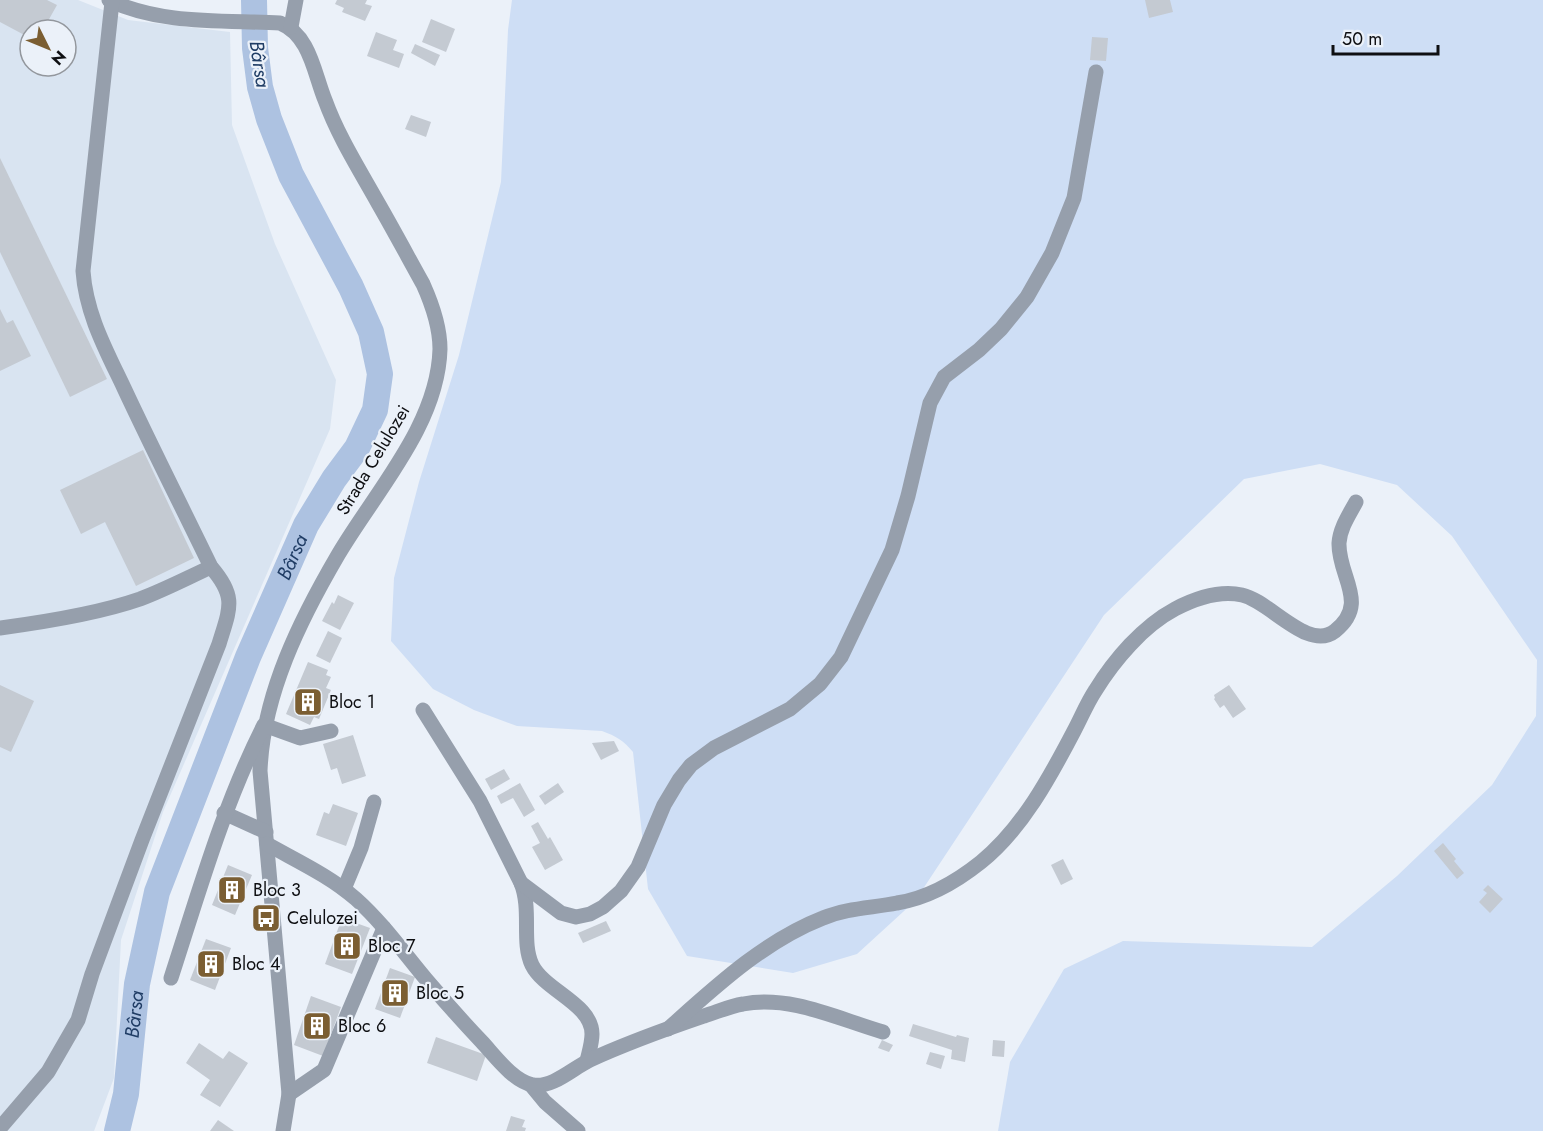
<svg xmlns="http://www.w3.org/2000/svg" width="1543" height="1131" font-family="Jost,sans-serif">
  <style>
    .built { fill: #d9e4f1; fill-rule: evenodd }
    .green { fill: #cedef5 }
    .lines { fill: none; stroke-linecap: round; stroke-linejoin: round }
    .river { stroke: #adc2e1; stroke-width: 26 }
    .building { fill: #c4cad2 }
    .minor { stroke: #969fac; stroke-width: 15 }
    .labels { text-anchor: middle; stroke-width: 4.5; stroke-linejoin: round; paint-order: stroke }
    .street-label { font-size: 18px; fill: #0e0f12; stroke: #ebf1f9 }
    .poi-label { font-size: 18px; fill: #0e0f12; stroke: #ebf1f9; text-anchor: start }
    .water-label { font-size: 20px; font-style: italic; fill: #203d65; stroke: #ebf1f9 }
  </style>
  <rect width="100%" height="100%" fill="#ebf1f9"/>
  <path class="built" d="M0,0H78L128,20L230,32L232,125L275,244L336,380L330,429L163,812L121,940L114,1078L94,1131H0ZM30,30H66V66H30Z"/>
  <path class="green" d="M512,0H1543V1131H998L1010,1062L1064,969L1123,941L1312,947L1397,876L1492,785L1536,716L1537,660L1452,536L1397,485L1320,464L1244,479L1104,615L915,901L857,954L793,973L687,956L648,889L633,752C624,741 616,736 602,731L517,726L474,710L433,689L391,641L394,578L419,482L459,355L501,182L508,30Z"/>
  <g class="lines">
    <path class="river" id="s1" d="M117,1131L126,1094L137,984L157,892L248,657L306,525L334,479L357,448L375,410L380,374L371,332L351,287L291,175L269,119L260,87L255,48L254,0"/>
  </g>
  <g class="building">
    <path d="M0,0H47L57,5L43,30H30V38L0,22Z"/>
    <path d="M337,0H367L365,4L372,6L365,21L342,12L344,8L335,4Z"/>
    <path d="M1145,0H1170L1173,12L1149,18Z"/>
    <path d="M431,19L455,29L446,52L422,42Z"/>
    <path d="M376,32L397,40L393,50L404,54L399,68L367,56Z"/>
    <path d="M1092,37L1108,38L1106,61L1090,60Z"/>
    <path d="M415,44L440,55L435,66L411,53Z"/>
    <path d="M411,115L431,122L426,137L405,129Z"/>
    <path d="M0,158L107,379L70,397L0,252Z"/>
    <path d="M0,309L7,323L13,320L31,356L0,371Z"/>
    <path d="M143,450L194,558L136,586L105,522L81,534L60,490Z"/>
    <path d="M338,595L354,603L340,630L322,621L332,602L334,604Z"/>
    <path d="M328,631L342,638L330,663L316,656Z"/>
    <path d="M308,662L328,670L326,675L331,677L326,688L331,690L319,719L314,717L310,725L286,714Z"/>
    <path d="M0,685L34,701L11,752L0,747Z"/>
    <path d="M1229,685L1246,709L1233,718L1224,705L1220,708L1214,699L1215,698L1214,695Z"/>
    <path d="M353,735L366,776L342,784L337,768L331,770L323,744Z"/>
    <path d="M614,741L619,751L601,760L592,743Z"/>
    <path d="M504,769L510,779L491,790L485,779Z"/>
    <path d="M520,783L535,810L524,817L513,798L501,804L497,796Z"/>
    <path d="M558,783L564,792L545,805L539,796Z"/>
    <path d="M333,804L358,813L346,846L316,835L324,812L329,814Z"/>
    <path d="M538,822L548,839L550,837L563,860L545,870L532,847L540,843L531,826Z"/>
    <path d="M1443,843L1456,859L1454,861L1464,873L1457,879L1434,851Z"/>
    <path d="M1063,859L1073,879L1061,885L1051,865Z"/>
    <path d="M228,865L252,875L235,915L212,905Z"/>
    <path d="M1488,885L1503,899L1490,913L1479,902L1487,893L1483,890Z"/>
    <path d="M342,918L370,928L352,974L325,964Z"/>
    <path d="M606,921L611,931L583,943L578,933Z"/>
    <path d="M206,939L231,948L215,990L190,980Z"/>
    <path d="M390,968L415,977L400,1018L375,1009Z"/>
    <path d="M311,996L341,1007L323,1056L294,1045Z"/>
    <path d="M913,1024L956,1037L957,1035L969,1038L965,1062L951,1059L952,1050L909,1036Z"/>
    <path d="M436,1037L486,1055L477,1081L427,1063Z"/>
    <path d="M882,1040L893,1045L889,1052L878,1048Z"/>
    <path d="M993,1040L1005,1041L1004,1057L992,1056Z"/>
    <path d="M199,1043L223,1059L229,1051L248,1063L220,1107L200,1095L210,1080L186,1063Z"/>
    <path d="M930,1052L945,1056L941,1069L926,1064Z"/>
    <path d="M511,1116L525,1120L522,1127L526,1128L525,1131H506Z"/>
    <path d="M218,1120L234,1131H210Z"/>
  </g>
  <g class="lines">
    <g class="minor">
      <path d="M109,0C161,25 223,20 280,23C310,35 314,73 325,100C338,136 359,169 378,203C393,229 408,257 423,284C432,304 440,327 440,349C438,425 375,492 338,555C300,620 263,694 260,771L289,1094L283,1131"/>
      <path d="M291,27L296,0"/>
      <path d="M0,628C45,622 97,614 140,599C164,590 187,578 211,567"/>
      <path d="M423,710L480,801L521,883C532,910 521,942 532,965C545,991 592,1004 592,1034C592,1043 589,1052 587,1061"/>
      <path d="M224,813L266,832"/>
      <path d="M267,844C297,861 330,876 356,899C384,924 406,956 430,984C447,1004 464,1023 482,1042C495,1056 513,1081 533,1085C553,1088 573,1068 590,1060C627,1043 666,1029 704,1016C717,1012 730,1006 743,1004C791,995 838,1019 883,1032"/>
      <path d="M521,883L561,913L576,917L590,914L603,907L621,891L638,867L664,805L679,780L691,765L714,748L790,709L820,684L841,657L892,550L908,496L930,403L944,377L979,350L1001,329L1027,297L1052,253L1074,198L1096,72"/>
      <path d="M344,889L361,848L374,802"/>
      <path d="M171,978C199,892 223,806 264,725L300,738L331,731"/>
      <path d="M668,1029C715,987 764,941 823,918C847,908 872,908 897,903C929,898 956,882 981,862C1022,829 1050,777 1074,731C1081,718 1087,703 1095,691C1114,660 1143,626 1175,609C1196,598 1219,590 1242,595C1270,601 1308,652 1335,631C1370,603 1338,577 1339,543C1340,528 1349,515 1356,502"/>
      <path d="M531,1085L545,1102L578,1131"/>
      <path d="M289,1094L324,1070L384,928"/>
      <path d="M0,1128L48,1072L78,1020L92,974L142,840L219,644C230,608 237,597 211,567C182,507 152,448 124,388C106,350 86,314 83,271L112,2"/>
    </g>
  </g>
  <defs>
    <g id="building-square" transform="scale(1.5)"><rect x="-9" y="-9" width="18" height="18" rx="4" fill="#7b5e32" stroke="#ebf1f9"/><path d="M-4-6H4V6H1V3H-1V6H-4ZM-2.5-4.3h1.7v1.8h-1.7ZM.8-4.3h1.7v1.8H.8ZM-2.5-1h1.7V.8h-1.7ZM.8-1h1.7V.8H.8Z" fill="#fff"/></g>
    <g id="bus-square" transform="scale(1.5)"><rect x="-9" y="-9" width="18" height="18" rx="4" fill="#7b5e32" stroke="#ebf1f9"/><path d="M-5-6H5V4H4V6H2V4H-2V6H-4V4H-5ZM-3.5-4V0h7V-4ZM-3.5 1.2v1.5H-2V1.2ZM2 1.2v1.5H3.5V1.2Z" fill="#fff"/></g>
  </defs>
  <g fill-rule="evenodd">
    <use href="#building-square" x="308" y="702"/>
    <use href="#building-square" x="232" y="890"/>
    <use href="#bus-square" x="266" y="918"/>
    <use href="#building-square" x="347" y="946"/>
    <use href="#building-square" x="211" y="964"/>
    <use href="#building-square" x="395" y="993"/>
    <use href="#building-square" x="317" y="1026"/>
  </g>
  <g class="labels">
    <g class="street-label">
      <text transform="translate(373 460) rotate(-59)" y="6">Strada Celulozei</text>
    </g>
    <g class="poi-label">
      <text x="329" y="708">Bloc 1</text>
      <text x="253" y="896">Bloc 3</text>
      <text x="287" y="924">Celulozei</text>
      <text x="368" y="952">Bloc 7</text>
      <text x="232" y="970">Bloc 4</text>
      <text x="416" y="999">Bloc 5</text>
      <text x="338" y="1032">Bloc 6</text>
    </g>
    <g class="water-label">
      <text transform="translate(260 64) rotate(81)" y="7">Bârsa</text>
      <text dy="7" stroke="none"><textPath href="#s1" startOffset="604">Bârsa</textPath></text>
      <text dy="7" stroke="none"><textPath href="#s1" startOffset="118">Bârsa</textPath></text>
    </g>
  </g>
  <g transform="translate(48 48) rotate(133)"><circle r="28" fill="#ebf1f9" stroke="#93979d" stroke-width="1.5"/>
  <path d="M0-4.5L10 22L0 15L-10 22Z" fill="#7b5e32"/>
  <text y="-9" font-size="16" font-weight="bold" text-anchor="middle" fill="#0e0f12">N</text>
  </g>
  <path d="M1333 45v9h105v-9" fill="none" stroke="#0e0f12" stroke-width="3"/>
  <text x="1342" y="45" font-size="18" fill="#0e0f12" stroke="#ebf1f9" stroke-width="4.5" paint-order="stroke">50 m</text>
</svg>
